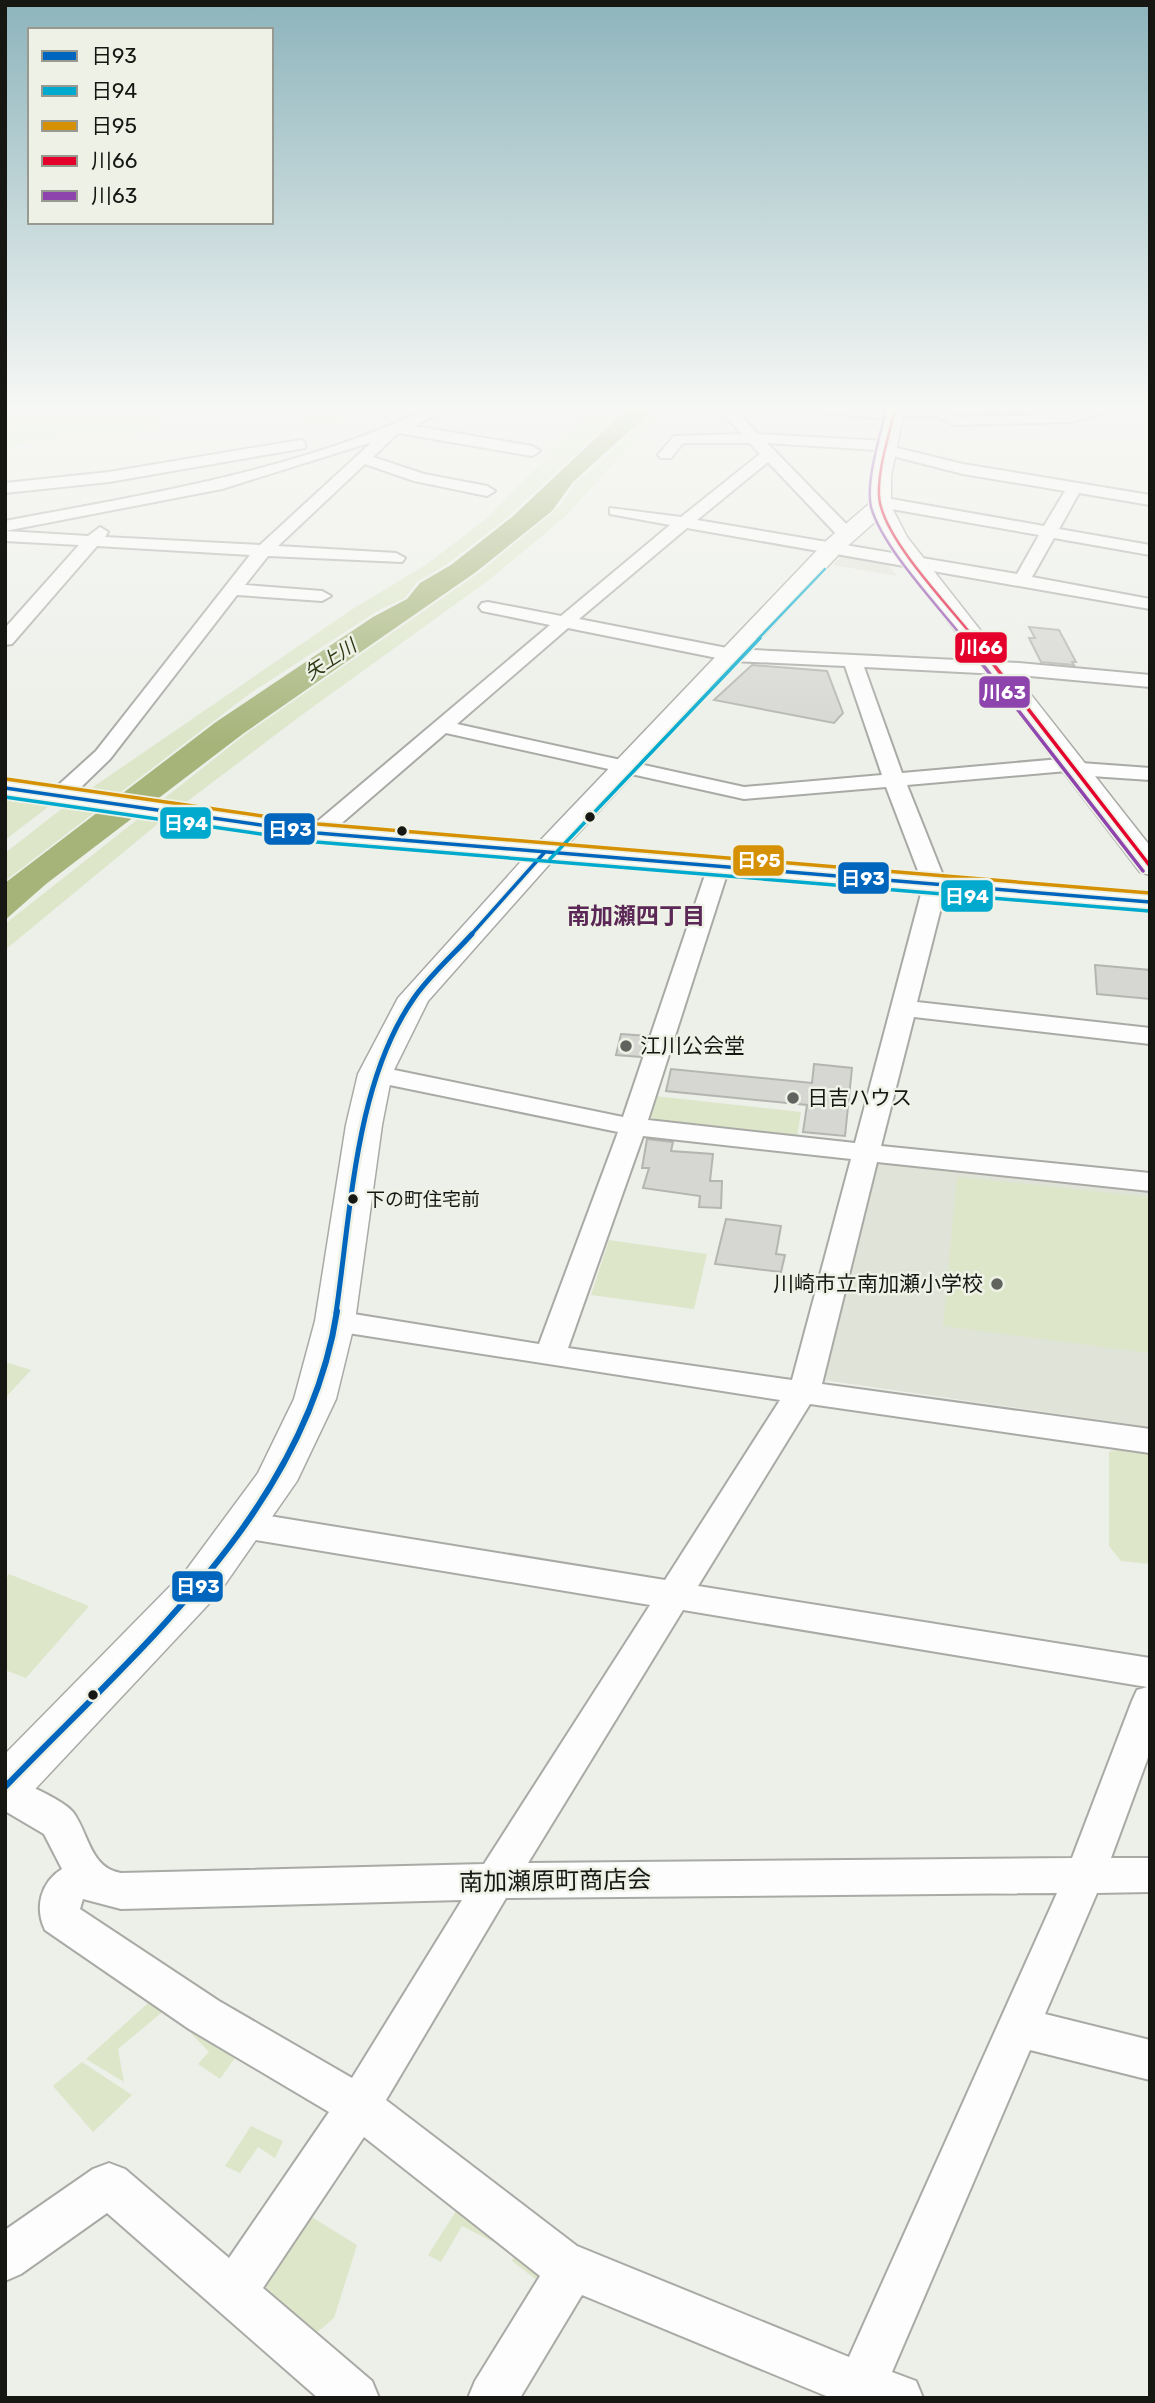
<svg xmlns="http://www.w3.org/2000/svg" width="1155" height="2403" font-family="Rubik,'Noto Sans JP',sans-serif">
  <style>
    .built { fill: #e0e3d7 }
    .green { fill: #dde6c9 }
    .water { fill: #a6b47a }
    .building { fill: #d6d7d3; stroke: #b4b5b1; stroke-width: 2 }
    .lines { fill: none; stroke-linecap: round; stroke-linejoin: round }
    .minor-casing { stroke: #a9aaa6; stroke-width: 4 }
    .major-casing { stroke: #a9aaa6; stroke-width: 3 }
    .minor { fill: #fcfdfc; fill-rule: evenodd }
    .major { fill: #fcfdfc; fill-rule: evenodd }
    .bus-1-far2-casing { stroke: #eef2e6; stroke-width: 7 }
    .bus-1-far1-casing { stroke: #eef2e6; stroke-width: 10 }
    .bus-1-casing { stroke: #eef2e6; stroke-width: 11 }
    .bus-2-far1-casing { stroke: #eef2e6; stroke-width: 5 }
    .bus-2-casing { stroke: #eef2e6; stroke-width: 7 }
    .bus-3-casing { stroke: #eef2e6; stroke-width: 7 }
    .bus-4-far1-casing { stroke: #eef2e6; stroke-width: 5 }
    .bus-4-casing { stroke: #eef2e6; stroke-width: 7 }
    .bus-5-far1-casing { stroke: #eef2e6; stroke-width: 5 }
    .bus-5-casing { stroke: #eef2e6; stroke-width: 7 }
    .bus-1-far2 { stroke: #0065bd; stroke-width: 3.5 }
    .bus-1-far1 { stroke: #0065bd; stroke-width: 5 }
    .bus-1 { stroke: #0065bd; stroke-width: 6 }
    .bus-2-far1 { stroke: #00a9ce; stroke-width: 2.5 }
    .bus-2 { stroke: #00a9ce; stroke-width: 3.5 }
    .bus-3 { stroke: #d59103; stroke-width: 3.5 }
    .bus-4-far1 { stroke: #e4002b; stroke-width: 2.5 }
    .bus-4 { stroke: #e4002b; stroke-width: 3.5 }
    .bus-5-far1 { stroke: #8e44ad; stroke-width: 2.5 }
    .bus-5 { stroke: #8e44ad; stroke-width: 3.5 }
    .bus-dot { fill: #161713; stroke: #eef2e6; stroke-width: 2.5 }
    .poi-dot { fill: #61635e; stroke: #eef2e6; stroke-width: 2.5 }
    .labels { text-anchor: middle; stroke-width: 5; stroke-linejoin: round; paint-order: stroke }
    .far-water-label { font-size: 19px; font-style: italic; fill: #303916; stroke: #eef2e6 }
    .bus-label { font-size: 19px; fill: #161713; stroke: #eef2e6; text-anchor: start }
    .poi-label { font-size: 21px; fill: #161713; stroke: #eef2e6; text-anchor: start }
    .neighbourhood-label { font-size: 23px; font-weight: bold; fill: #5a2756; stroke: #eef2e6 }
    .near-street-label { font-size: 24px; fill: #161713; stroke: #eef2e6 }
    .line-badge { stroke: #eef2e6; stroke-width: 2.5 }
    .badge-label { font-size: 19px; text-anchor: middle; font-weight: bold; fill: #fff }
  </style>
  <rect width="100%" height="100%" fill="#edefe9"/>
  <g class="built">
    <path d="M5,406H159L5,437Z"/>
    <path d="M845,552L884,559L897,576L833,565Z"/>
    <path d="M873,1159L1150,1188V1427L823,1380Z"/>
  </g>
  <g class="green">
    <path d="M176,406H223L243,411L366,408L374,412L364,417L303,423V416H231L204,407L158,418L159,429L126,435H70L5,447V429L95,409L140,413Z"/>
    <path d="M597,406H628L502,522L447,564L417,582L405,598L379,610L249,694L5,881V853L64,807L351,610L427,564L487,518Z"/>
    <path d="M654,406H666L566,516L489,580L299,717L160,822L5,950V924L247,733L480,572L560,506L576,482L601,462L645,419Z"/>
    <path d="M5,793L57,800L5,840Z"/>
    <path d="M655,1096L801,1112L797,1137L649,1121Z"/>
    <path d="M957,1177L1150,1197V1353L943,1326Z"/>
    <path d="M609,1240L707,1254L694,1309L591,1295Z"/>
    <path d="M5,1362L31,1370L5,1398Z"/>
    <path d="M1129,1444L1150,1448V1564L1121,1561L1109,1546V1452Z"/>
    <path d="M9,1574L89,1606L26,1678L5,1670V1582Z"/>
    <path d="M157,1995L241,2049L220,2079L198,2064L209,2052L167,2008L118,2049L124,2082L86,2059Z"/>
    <path d="M82,2062L132,2095L93,2132L53,2086Z"/>
    <path d="M251,2126L283,2141L275,2158L258,2147L240,2173L225,2166Z"/>
    <path d="M465,2197L555,2266L542,2284L512,2261L515,2253L462,2226L441,2262L428,2255Z"/>
    <path d="M302,2211L357,2245L334,2318L315,2334L254,2282Z"/>
  </g>
  <path class="water" d="M630,406H651L645,417L573,482L552,511L476,572L244,733L46,884L5,920V883L216,722L373,617L407,599L420,583L451,565L512,517Z"/>
  <g class="building">
    <path d="M1029,627L1059,630L1076,662H1072L1074,665L1041,662L1029,638H1035Z"/>
    <path d="M752,665L827,671L843,713L834,723L714,700Z"/>
    <path d="M1095,965L1150,970V999L1097,994Z"/>
    <path d="M621,1034L647,1036L641,1057L616,1055Z"/>
    <path d="M814,1064L852,1068L845,1136L803,1132L807,1105L666,1091L671,1069L812,1083Z"/>
    <path d="M647,1139L673,1142L671,1151L713,1154L710,1181H722L721,1208L699,1207L700,1196L643,1188L649,1168H642Z"/>
    <path d="M726,1219L781,1226L776,1254L785,1255L781,1272L715,1264Z"/>
  </g>
  <g class="lines">
    <g class="minor-casing">
      <g id="minor">
        <path d="M433,406H452L415,426L532,446L540,451L532,456L398,433L373,457L424,474L487,486L495,491L487,496L414,481L365,464L278,546L396,553L405,558L402,562L268,556L245,585L322,591L331,596L322,601L237,595L110,759L76,792L312,826L550,625L482,611L479,607L482,603L488,602L561,616L670,525L610,514V508L681,517L760,454L750,443H683L671,458H661L658,455L674,436L742,434L717,406H732L758,434L886,441L893,447L963,464L1150,495V505L1079,493L1059,529L1150,545V555L1054,538L1032,577L1150,599V609L687,528L579,619L732,649L1019,663L1150,675V687L1019,675L864,667L902,773L1071,758L1081,763L1150,768V780L1076,775L1067,771L907,785L944,878L1150,895V909L945,892L917,1002L1150,1028V1044L914,1017L881,1146L1150,1173V1191L877,1162L822,1384L1150,1429V1453L810,1404L698,1586L1150,1658V1752L1111,1858H1150V1892L1097,1893L1045,2014L1150,2040V2080L1030,2050L892,2372L916,2381L923,2398H831L582,2295L520,2398H468L475,2381L540,2276L364,2137L263,2288L372,2381L379,2398H318L107,2213L21,2274L5,2281V2230L93,2169L109,2163L125,2169L229,2258L329,2112L189,2029L45,1930C34,1907 41,1882 62,1869L44,1834L5,1811V1776C21,1781 63,1800 73,1812C89,1834 90,1868 121,1873L484,1864L650,1605L244,1538L232,1534L227,1525L232,1516L244,1512L665,1580L780,1400L335,1331L324,1328L320,1321L324,1314L335,1311L539,1344L618,1132L375,1082L366,1079L362,1074L366,1069L375,1066L623,1117L706,872L317,840L5,794V782L54,789L96,751L250,555L97,546L12,644L5,645V628L79,545L5,541V531L88,536L100,527L108,532L105,537L260,545L372,442L222,489L5,531V521C148,494 302,470 433,406ZM767,443L878,450L881,453L963,474L1065,491L1044,526L880,497L872,502L880,507L1039,535L1017,574L697,520L768,462L840,538H852V530ZM568,628L732,661L845,666L882,775L744,787L457,724ZM446,733L744,799L886,787L920,876L336,828ZM727,874L922,890L855,1143L648,1120ZM643,1136L851,1159L792,1380L568,1348ZM683,1610L1147,1687L1137,1690L1132,1701L1072,1858L528,1863ZM1057,1893L849,2357L577,2246L386,2100L506,1898ZM83,1899L121,1909L462,1900L352,2078L219,2001L80,1909Z"/>
        <path d="M527,406H541L532,413L527,412Z"/>
        <path d="M795,406H843L888,411L895,407L939,408L957,417L1071,414L1091,409L1089,406H1105L1109,411L1071,422L954,425L936,416H901L894,420L802,410Z"/>
        <path d="M300,440L305,442V448L109,482L5,493V483L109,472Z"/>
      </g>
    </g>
    <g class="major-casing">
      <path id="major" d="M886,406H905L891,476V506L907,537L1150,846V875L1140,872L889,544L877,520L842,551L554,859L428,1001L392,1074L382,1125L355,1321L336,1399L297,1481L219,1593L23,1802L5,1808V1754L187,1569L258,1473L294,1399L315,1321L346,1125L358,1074L398,998L534,847L826,541L869,504L871,476Z"/>
    </g>
    <use href="#minor" class="minor"/>
    <use href="#major" class="major"/>
    <g class="bus-1-far2-casing">
      <g id="bus-1-far2">
        <path d="M5,788L317,833L1150,902"/>
        <path d="M470,936L544,853"/>
      </g>
    </g>
    <g class="bus-1-far1-casing">
      <path id="bus-1-far1" d="M336,1313C351,1212 355,1082 414,998C430,975 453,955 472,934"/>
    </g>
    <g class="bus-1-casing">
      <path id="bus-1" d="M5,1787C137,1650 307,1509 337,1311"/>
    </g>
    <g class="bus-2-far1-casing">
      <path id="bus-2-far1" d="M758,639L825,569"/>
    </g>
    <g class="bus-2-casing">
      <g id="bus-2">
        <path d="M5,797L316,842L1149,911"/>
        <path d="M550,859L760,638"/>
      </g>
    </g>
    <g class="bus-3-casing">
      <path id="bus-3" d="M6,779L318,824L1150,893"/>
    </g>
    <g class="bus-4-far1-casing">
      <path id="bus-4-far1" d="M896,406C890,432 873,482 881,507C892,547 948,605 975,639"/>
    </g>
    <g class="bus-4-casing">
      <path id="bus-4" d="M973,638L1150,866"/>
    </g>
    <g class="bus-5-far1-casing">
      <path id="bus-5-far1" d="M887,406C881,433 865,481 871,507C882,547 937,605 964,639"/>
    </g>
    <g class="bus-5-casing">
      <path id="bus-5" d="M962,638L1143,871"/>
    </g>
    <use href="#bus-1-far2" class="bus-1-far2"/>
    <use href="#bus-1-far1" class="bus-1-far1"/>
    <use href="#bus-1" class="bus-1"/>
    <use href="#bus-2-far1" class="bus-2-far1"/>
    <use href="#bus-2" class="bus-2"/>
    <use href="#bus-3" class="bus-3"/>
    <use href="#bus-4-far1" class="bus-4-far1"/>
    <use href="#bus-4" class="bus-4"/>
    <use href="#bus-5-far1" class="bus-5-far1"/>
    <use href="#bus-5" class="bus-5"/>
  </g>
  <linearGradient id="sky" x2="0" y2="1"><stop stop-color="#8db4bc"/><stop offset="0.55" stop-color="#f7f8f5"/><stop offset="1" stop-color="#f7f8f5" stop-opacity="0"/></linearGradient>
  <rect width="1155" height="743" fill="url(#sky)"/>
  <g class="bus-dot">
    <circle cx="590" cy="817" r="6"/>
    <circle cx="402" cy="831" r="6"/>
    <circle cx="353" cy="1199" r="6"/>
    <circle cx="93" cy="1695" r="6"/>
  </g>
  <g class="poi-dot">
    <circle cx="626" cy="1046" r="7"/>
    <circle cx="793" cy="1098" r="7"/>
    <circle cx="997" cy="1284" r="7"/>
  </g>
  <g class="labels">
    <g class="far-water-label">
      <text transform="translate(330 659) rotate(-33)" y="7">矢上川</text>
    </g>
    <g class="bus-label">
      <text x="366" y="1206">下の町住宅前</text>
    </g>
    <g class="poi-label">
      <text x="640" y="1053">江川公会堂</text>
      <text x="807" y="1105">日吉ハウス</text>
      <text x="983" y="1291" text-anchor="end">川崎市立南加瀬小学校</text>
    </g>
    <g class="neighbourhood-label">
      <text x="636" y="924">南加瀬四丁目</text>
    </g>
    <g class="near-street-label">
      <text transform="translate(555 1881) rotate(-1)" y="8">南加瀬原町商店会</text>
    </g>
  </g>
  <g class="line-badge">
    <rect x="954" y="631" width="54" height="33" rx="7" fill="#e4002b"/>
    <rect x="978" y="675" width="53" height="34" rx="7" fill="#8e44ad"/>
    <rect x="159" y="806" width="53" height="34" rx="7" fill="#00a9ce"/>
    <rect x="263" y="812" width="53" height="34" rx="7" fill="#0065bd"/>
    <rect x="732" y="844" width="53" height="33" rx="7" fill="#d59103"/>
    <rect x="837" y="861" width="53" height="34" rx="7" fill="#0065bd"/>
    <rect x="940" y="879" width="54" height="34" rx="7" fill="#00a9ce"/>
    <rect x="171" y="1570" width="53" height="33" rx="7" fill="#0065bd"/>
  </g>
  <g class="badge-label">
    <text x="981" y="654">川66</text>
    <text x="1004" y="699">川63</text>
    <text x="186" y="830">日94</text>
    <text x="290" y="836">日93</text>
    <text x="759" y="867">日95</text>
    <text x="863" y="885">日93</text>
    <text x="967" y="903">日94</text>
    <text x="198" y="1593">日93</text>
  </g>
  <rect width="1155" height="2403" fill="none" stroke="#161713" stroke-width="14"/>
  <rect x="28" y="28" width="245" height="196" fill="#eef2e6" stroke="#989a92" stroke-width="2"/>
  <rect x="42" y="51" width="35" height="10" fill="#0065bd" stroke="#989a92" stroke-width="2"/>
  <text x="91" y="63" font-size="21" fill="#161713">日93</text>
  <rect x="42" y="86" width="35" height="10" fill="#00a9ce" stroke="#989a92" stroke-width="2"/>
  <text x="91" y="98" font-size="21" fill="#161713">日94</text>
  <rect x="42" y="121" width="35" height="10" fill="#d59103" stroke="#989a92" stroke-width="2"/>
  <text x="91" y="133" font-size="21" fill="#161713">日95</text>
  <rect x="42" y="156" width="35" height="10" fill="#e4002b" stroke="#989a92" stroke-width="2"/>
  <text x="91" y="168" font-size="21" fill="#161713">川66</text>
  <rect x="42" y="191" width="35" height="10" fill="#8e44ad" stroke="#989a92" stroke-width="2"/>
  <text x="91" y="203" font-size="21" fill="#161713">川63</text>
</svg>
